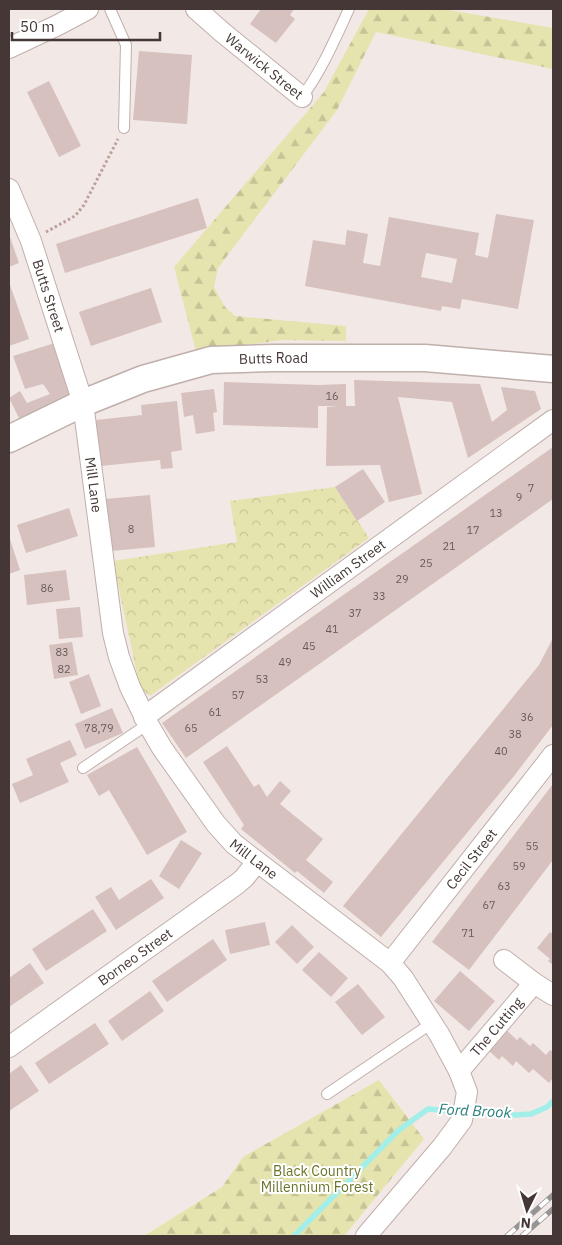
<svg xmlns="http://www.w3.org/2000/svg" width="562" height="1245" font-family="'IBM Plex Sans',sans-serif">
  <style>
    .forest { fill: url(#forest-firs) }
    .park { fill: url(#park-crowns) }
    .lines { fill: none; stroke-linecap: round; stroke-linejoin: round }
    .stream { stroke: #a2eee8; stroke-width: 5.5 }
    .building { fill: #d6c1be; fill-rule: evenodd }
    .service-casing { stroke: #c0afab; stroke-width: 12 }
    .minor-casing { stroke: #c0afab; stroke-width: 22 }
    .tertiary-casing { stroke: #c0afab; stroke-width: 29 }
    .path { stroke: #bf9f99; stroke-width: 3; stroke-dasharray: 2.5 2.5; stroke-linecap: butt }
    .service { stroke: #fff; stroke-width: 10 }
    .minor { stroke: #fff; stroke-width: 20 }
    .tertiary { stroke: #fff; stroke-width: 26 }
    .rail-casing { stroke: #959595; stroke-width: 5.5 }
    .rail { stroke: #fff; stroke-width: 4; stroke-dasharray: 11; stroke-linecap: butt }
    .labels { text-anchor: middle; stroke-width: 4; stroke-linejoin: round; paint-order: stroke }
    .number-label { font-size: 11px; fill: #685a57 }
    .street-label { font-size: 14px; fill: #443735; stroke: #fff }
    .park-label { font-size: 14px; fill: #6b742a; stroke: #fff }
    .water-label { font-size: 15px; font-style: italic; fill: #277e79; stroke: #fff }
  </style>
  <defs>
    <pattern id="forest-firs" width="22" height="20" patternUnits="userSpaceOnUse" patternTransform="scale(1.25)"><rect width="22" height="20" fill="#e6e4ae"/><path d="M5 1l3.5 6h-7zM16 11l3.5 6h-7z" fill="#c6c496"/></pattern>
    <pattern id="park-crowns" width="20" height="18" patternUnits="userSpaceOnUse" patternTransform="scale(1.25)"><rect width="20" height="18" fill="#e6e4ae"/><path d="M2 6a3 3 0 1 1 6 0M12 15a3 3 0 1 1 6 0" fill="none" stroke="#c6c496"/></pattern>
  </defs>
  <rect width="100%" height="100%" fill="#f2e8e5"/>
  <g class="forest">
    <path d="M369,9H443L553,28V69L376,32L337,110L218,268L214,287L225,307L235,316L346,326V341L283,340L196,351L174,267L324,92Z"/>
    <path d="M379,1080L424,1139L344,1236H144L222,1187L243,1157Z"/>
  </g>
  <path class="park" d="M335,487L369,538L150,696L140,688L113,561L237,542L230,501Z"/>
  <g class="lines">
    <path class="stream" d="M294,1236L399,1130L428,1109L515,1115L531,1114L547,1107L553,1101"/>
  </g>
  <g class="building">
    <path d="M261,9H294L290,15L295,19L276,43L250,24Z"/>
    <path d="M139,51L192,55L187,124L133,120Z"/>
    <path d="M49,81L81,146L59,157L27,92Z"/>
    <path d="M198,198L207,228L65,273L56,244Z"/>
    <path d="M496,214L534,220L518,309L462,299L460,309L442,306L441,311L305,286L313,240L345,245L347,230L368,234L363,263L380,266L389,217L479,233L475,255L488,258ZM426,253L457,259L452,283L421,277Z"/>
    <path d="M9,234L19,263L9,267Z"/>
    <path d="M9,282L29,339L9,346Z"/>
    <path d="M151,288L162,322L91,346L79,312Z"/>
    <path d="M58,342L71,395L19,418L9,398L20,391L27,403L50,394L43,384L25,389L13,356Z"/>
    <path d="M354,380L480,384L492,422L507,410L501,387L535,391L541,409L468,458L452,402L398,397L422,494L389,502L380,465L326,466L327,407L338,406H318V428L223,425L224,382L319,385L346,384V406H355Z"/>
    <path d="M214,389L217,412L213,413L215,431L196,434L193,415L184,417L181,393Z"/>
    <path d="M177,401L182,450L171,452L173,468L161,469L160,460L101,466L96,420L142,415L141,405Z"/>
    <path d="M553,447V499L186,758L162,723Z"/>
    <path d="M363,469L385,502L357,521L335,487Z"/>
    <path d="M150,495L155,547L111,551L105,499Z"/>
    <path d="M69,508L78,536L26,553L17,525Z"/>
    <path d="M9,536L20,570L9,574Z"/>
    <path d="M66,570L70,600L27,605L24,575Z"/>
    <path d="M80,607L83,637L59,639L56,609Z"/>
    <path d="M553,638V725L514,776L381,937L343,906L539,665Z"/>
    <path d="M72,642L78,675L54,679L49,645Z"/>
    <path d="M89,674L101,706L81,714L69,682Z"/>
    <path d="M112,708L123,733L85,749L75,724Z"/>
    <path d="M70,740L77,755L60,763L69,782L20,803L12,784L33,775L26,759Z"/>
    <path d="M227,746L254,787L259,784L267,797L280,781L291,791L280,804L323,839L306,860L333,882L324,893L297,871L295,873L241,829L244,825L203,762Z"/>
    <path d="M137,747L187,832L147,855L109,790L99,796L87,775Z"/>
    <path d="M553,784V860L469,970L432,942Z"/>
    <path d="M181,840L202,853L179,889L159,876Z"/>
    <path d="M151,879L164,898L116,930L95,897L111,887L119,900Z"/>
    <path d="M93,909L107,931L46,971L32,949Z"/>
    <path d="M265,922L270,945L230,954L225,930Z"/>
    <path d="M292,925L314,947L297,964L275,942Z"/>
    <path d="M550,932L553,934V965L548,961L550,959L537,948Z"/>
    <path d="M213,939L227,960L167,1002L152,981Z"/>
    <path d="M319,952L348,978L331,997L302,970Z"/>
    <path d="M30,963L44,983L9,1007V978Z"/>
    <path d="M460,971L495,1001L469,1031L434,1001Z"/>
    <path d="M358,984L385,1017L362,1035L335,1002Z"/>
    <path d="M150,991L164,1011L122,1041L108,1021Z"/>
    <path d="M95,1023L109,1044L49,1084L35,1063Z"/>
    <path d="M505,1029L517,1040L520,1037L530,1046L533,1043L546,1055L550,1050L553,1052V1078L549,1083L533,1069L529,1073L516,1061L513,1066L502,1056L499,1060L487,1049Z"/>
    <path d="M21,1065L39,1091L9,1111V1074Z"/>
  </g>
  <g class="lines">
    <g class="service-casing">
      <g id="service">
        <path d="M110,9L126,45L124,128"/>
        <path d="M302,97C322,70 335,39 349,9"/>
        <path d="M83,768L148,724"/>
        <path d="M327,1094L432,1023"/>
      </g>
    </g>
    <g class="minor-casing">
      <g id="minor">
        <path id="s1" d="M196,9L222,32L302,97"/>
        <path d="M9,48L58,25L88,9"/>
        <path id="s2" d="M9,189L31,241L83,403L113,633L119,657L130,687L148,724L162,748L216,824L234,844L390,963L403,978L439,1034L459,1071L467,1092L462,1120L442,1147L366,1236"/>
        <path id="s3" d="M144,717L553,420"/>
        <path d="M504,960L534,983L553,995"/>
        <path id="s4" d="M390,963L553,755"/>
        <path id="s5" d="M9,1047L237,884L244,878L257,862"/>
        <path id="s6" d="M459,1071L534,983"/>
      </g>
    </g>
    <g class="tertiary-casing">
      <g id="tertiary">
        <path id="s7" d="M9,439L83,403L143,379L211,360L273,358H425L553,369"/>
      </g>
    </g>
    <path class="path" d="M46,232L75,216L84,205L118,139"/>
    <use href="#service" class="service"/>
    <use href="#minor" class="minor"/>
    <use href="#tertiary" class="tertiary"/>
    <g class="rail-casing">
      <g id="rail">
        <path d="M507,1236L553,1195"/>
        <path d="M522,1236L553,1209"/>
      </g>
    </g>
    <use href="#rail" class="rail"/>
  </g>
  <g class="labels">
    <g class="number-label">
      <text x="332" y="400">16</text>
      <text x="531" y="492">7</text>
      <text x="519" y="501">9</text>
      <text x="496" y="517">13</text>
      <text x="131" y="533">8</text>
      <text x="473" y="534">17</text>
      <text x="449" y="550">21</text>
      <text x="426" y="567">25</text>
      <text x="402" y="583">29</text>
      <text x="47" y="592">86</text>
      <text x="379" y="600">33</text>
      <text x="355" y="617">37</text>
      <text x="332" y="633">41</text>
      <text x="309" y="650">45</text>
      <text x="62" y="656">83</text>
      <text x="285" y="666">49</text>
      <text x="64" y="673">82</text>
      <text x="262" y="683">53</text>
      <text x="238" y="699">57</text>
      <text x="215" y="716">61</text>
      <text x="527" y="721">36</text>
      <text x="99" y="732">78,79</text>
      <text x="191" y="732">65</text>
      <text x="515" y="738">38</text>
      <text x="501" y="755">40</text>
      <text x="532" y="850">55</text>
      <text x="519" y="870">59</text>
      <text x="504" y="890">63</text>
      <text x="489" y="909">67</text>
      <text x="468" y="937">71</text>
    </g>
    <g class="street-label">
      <text dy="5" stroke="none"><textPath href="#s1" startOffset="89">Warwick Street</textPath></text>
      <text dy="5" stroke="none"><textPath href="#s2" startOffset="114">Butts Street</textPath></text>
      <text dy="5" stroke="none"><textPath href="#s7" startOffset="280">Butts Road</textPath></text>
      <text dy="5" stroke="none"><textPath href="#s2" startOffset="309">Mill Lane</textPath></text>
      <text dy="5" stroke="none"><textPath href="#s3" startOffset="252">William Street</textPath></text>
      <text dy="5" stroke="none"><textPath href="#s2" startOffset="729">Mill Lane</textPath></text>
      <text dy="5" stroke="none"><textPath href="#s4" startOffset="132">Cecil Street</textPath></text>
      <text dy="5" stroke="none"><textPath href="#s5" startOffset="155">Borneo Street</textPath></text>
      <text dy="5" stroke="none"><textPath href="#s6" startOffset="58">The Cutting</textPath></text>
    </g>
    <g class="park-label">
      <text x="317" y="1176">Black Country<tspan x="317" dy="16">Millennium Forest</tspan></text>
    </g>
    <g class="water-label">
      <text transform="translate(475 1111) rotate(3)" y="5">Ford Brook</text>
    </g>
  </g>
  <rect width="562" height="1245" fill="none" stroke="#443735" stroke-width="20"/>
  <g transform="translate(527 1210) rotate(185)" stroke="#ffffff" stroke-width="4" paint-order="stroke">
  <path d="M0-4L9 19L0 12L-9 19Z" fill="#443735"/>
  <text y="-8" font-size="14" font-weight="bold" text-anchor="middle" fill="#443735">N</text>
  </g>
  <path d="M12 32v8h148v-8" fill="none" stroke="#443735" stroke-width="2.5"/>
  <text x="20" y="32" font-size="15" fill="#443735" stroke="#ffffff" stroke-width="4" paint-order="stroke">50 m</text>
</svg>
